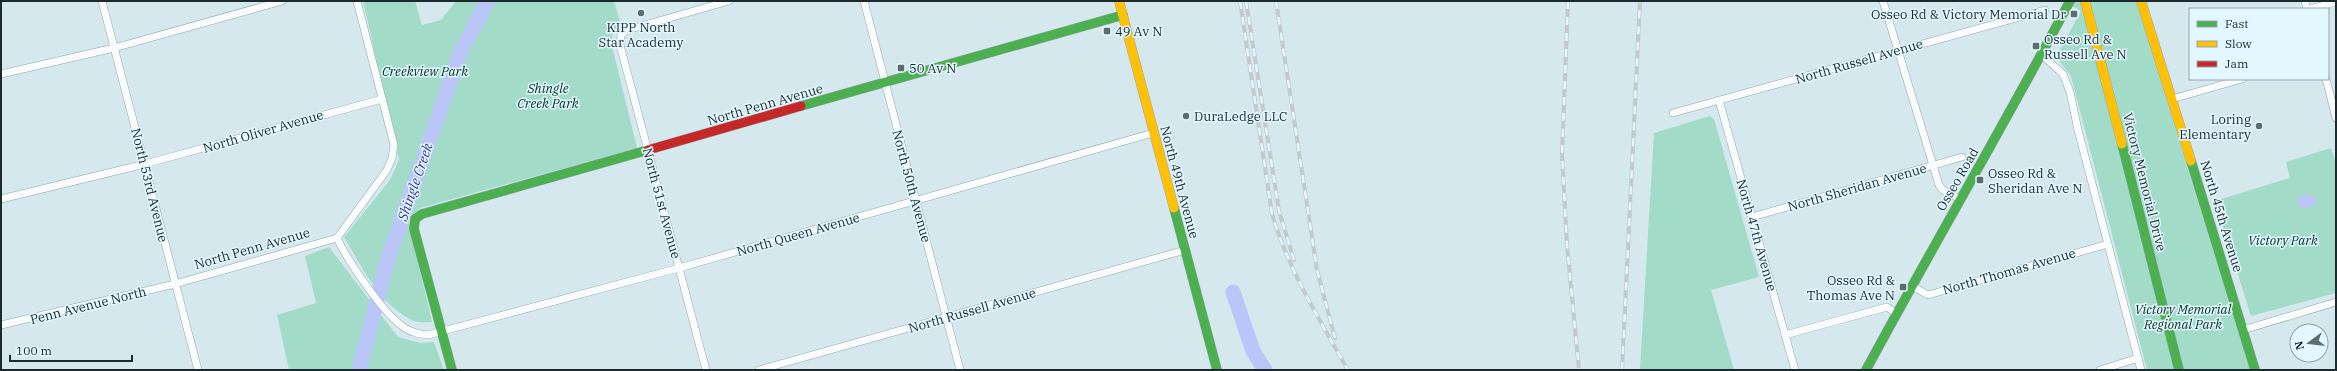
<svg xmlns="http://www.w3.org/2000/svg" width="2337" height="371" font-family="'IBM Plex Serif',serif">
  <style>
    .green { fill: #a2dcc8 }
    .water { fill: #bbc6f8 }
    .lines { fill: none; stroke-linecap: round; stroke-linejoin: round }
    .river { stroke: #bbc6f8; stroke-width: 15 }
    .street-casing { stroke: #96a5a9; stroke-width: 8 }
    .fast-casing { stroke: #96a5a9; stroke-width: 10 }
    .slow-casing { stroke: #96a5a9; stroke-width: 10 }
    .jam-casing { stroke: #96a5a9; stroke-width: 10 }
    .street { stroke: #f9fcfc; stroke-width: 7 }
    .fast { stroke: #4caf50; stroke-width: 9 }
    .slow { stroke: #ffc107; stroke-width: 9 }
    .jam { stroke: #c62828; stroke-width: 9 }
    .rail-casing { stroke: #c4c9cb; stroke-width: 4 }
    .rail { stroke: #e2f7ff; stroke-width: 2.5; stroke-dasharray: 8; stroke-linecap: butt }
    .poi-dot { fill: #5c6c71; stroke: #e2f7ff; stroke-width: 1.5 }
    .labels { text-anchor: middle; stroke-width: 3; stroke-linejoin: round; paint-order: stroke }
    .poi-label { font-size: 13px; fill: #1c2a2e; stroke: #e2f7ff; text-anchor: start }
    .street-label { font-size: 13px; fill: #1c2a2e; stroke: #e2f7ff }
    .park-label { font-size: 13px; font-style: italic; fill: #00321f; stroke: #e2f7ff }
    .water-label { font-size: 14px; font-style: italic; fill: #3b3697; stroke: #e2f7ff }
  </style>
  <rect width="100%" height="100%" fill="#d4e8ee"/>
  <g class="green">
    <path d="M363,1H415L422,25L441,20L456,1H614L621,25L614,30L611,42L637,148L420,208L408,220L432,322C427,322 419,323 414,321C380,306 362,267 344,237L390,180L399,159Z"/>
    <path d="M2063,1H2136L2250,370H2147L2071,76L2056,57L2081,11Z"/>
    <path d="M1710,116L1714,119L1759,277L1711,290L1734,370H1640L1654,133Z"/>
    <path d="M2331,148L2336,163V293L2251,316L2215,201L2290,178L2286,162Z"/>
    <path d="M329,247L398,337L420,343L434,342L444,370H289L277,315L316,303L305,256Z"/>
  </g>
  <path class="water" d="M2307,194L2318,200L2316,205L2300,209L2297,197Z"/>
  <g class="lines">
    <g class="river">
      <path d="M1233,292L1253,351L1265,370"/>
      <path d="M359,370L388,258L461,51L488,1"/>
    </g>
    <g class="street-casing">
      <g id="street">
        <path d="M102,1L198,370"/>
        <path d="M864,1L960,370"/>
        <path d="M1883,1L1939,185L1943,190L1960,199"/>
        <path d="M2305,1L2307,9"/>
        <path d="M2310,9L2336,2"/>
        <path d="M2042,55L2063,74L2070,92L2078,130L2141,370"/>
        <path d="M1,74L114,48L282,1"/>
        <path d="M2326,79L2336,118"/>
        <path d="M2172,99L2242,79"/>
        <path d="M1719,100L1795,370"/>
        <path d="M1673,113L2045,10"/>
        <path d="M1,199L145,164L382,99"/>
        <path d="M1752,217L1962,157"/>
        <path d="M337,238C348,261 384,315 405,328C412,333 420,334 428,335L679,268L1153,133"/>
        <path d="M337,238L387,170L392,158L394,145L357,1"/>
        <path d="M1912,286L1928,295L2108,244"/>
        <path d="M1,325L175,284L337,238"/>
        <path d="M2243,330L2336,302"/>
        <path d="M1785,335L1887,307L1897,314"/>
        <path d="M706,370L620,45L621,35L627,30L729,1"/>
        <path d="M759,370L1185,250"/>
        <path d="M2100,370L2138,358"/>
      </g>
    </g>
    <g class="fast-casing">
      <g id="fast">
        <path d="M801,106L1123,15"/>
        <path d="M2122,144L2179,370"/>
        <path d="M2191,161L2255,370"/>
        <path d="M1174,208L1217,370"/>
        <path d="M452,370L414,229L415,219L422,214L648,150"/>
        <path d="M1866,370C1933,246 2004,125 2070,1"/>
      </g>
    </g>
    <g class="slow-casing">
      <g id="slow">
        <path d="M1119,1L1174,208"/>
        <path d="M2085,1L2122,144"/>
        <path d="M2141,1L2191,161"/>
      </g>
    </g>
    <g class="jam-casing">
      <path id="jam" d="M648,150L801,106"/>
    </g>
    <use href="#street" class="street"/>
    <use href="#fast" class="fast"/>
    <use href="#slow" class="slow"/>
    <use href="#jam" class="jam"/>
    <g class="rail-casing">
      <g id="rail">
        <path d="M1240,1L1272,214C1289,271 1319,319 1348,370"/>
        <path d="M1246,1L1279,211L1294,260"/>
        <path d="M1276,1L1317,270L1335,338"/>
        <path d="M1568,1L1562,154L1567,245L1579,370"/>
        <path d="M1622,370L1640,1"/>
      </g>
    </g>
    <use href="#rail" class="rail"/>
  </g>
  <g class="poi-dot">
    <circle cx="641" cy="13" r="4"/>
    <rect x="2070" y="10" width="8" height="8" rx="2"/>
    <rect x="1103" y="27" width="8" height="8" rx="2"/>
    <rect x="2032" y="42" width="8" height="8" rx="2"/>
    <rect x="897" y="64" width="8" height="8" rx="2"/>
    <circle cx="1186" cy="116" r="4"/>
    <circle cx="2259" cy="126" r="4"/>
    <rect x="1976" y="176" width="8" height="8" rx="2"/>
    <rect x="1899" y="283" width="8" height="8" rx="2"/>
  </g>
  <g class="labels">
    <g class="poi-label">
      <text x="2066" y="19" text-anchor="end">Osseo Rd &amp; Victory Memorial Dr</text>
      <text x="641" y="32" text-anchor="middle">KIPP North<tspan x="641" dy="15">Star Academy</tspan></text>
      <text x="1115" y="36">49 Av N</text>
      <text x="2044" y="44">Osseo Rd &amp;<tspan x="2044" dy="15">Russell Ave N</tspan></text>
      <text x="909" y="73">50 Av N</text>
      <text x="1194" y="121">DuraLedge LLC</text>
      <text x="2251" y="124" text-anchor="end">Loring<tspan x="2251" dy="15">Elementary</tspan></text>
      <text x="1988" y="178">Osseo Rd &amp;<tspan x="1988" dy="15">Sheridan Ave N</tspan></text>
      <text x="1895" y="285" text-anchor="end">Osseo Rd &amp;<tspan x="1895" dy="15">Thomas Ave N</tspan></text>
    </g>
    <g class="street-label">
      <text transform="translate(1859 61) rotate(-16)" y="5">North Russell Avenue</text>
      <text transform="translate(765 104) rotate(-16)" y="5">North Penn Avenue</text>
      <text transform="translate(263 131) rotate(-16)" y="5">North Oliver Avenue</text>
      <text transform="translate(1957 179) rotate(-60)" y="5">Osseo Road</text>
      <text transform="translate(1180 182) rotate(75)" y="5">North 49th Avenue</text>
      <text transform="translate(2145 182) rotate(76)" y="5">Victory Memorial Drive</text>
      <text transform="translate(150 185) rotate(76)" y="5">North 53rd Avenue</text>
      <text transform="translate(912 186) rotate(75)" y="5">North 50th Avenue</text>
      <text transform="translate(1857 187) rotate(-16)" y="5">North Sheridan Avenue</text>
      <text transform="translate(662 203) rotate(75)" y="5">North 51st Avenue</text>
      <text transform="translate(2222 216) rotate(73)" y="5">North 45th Avenue</text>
      <text transform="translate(798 234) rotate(-16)" y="5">North Queen Avenue</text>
      <text transform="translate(1757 235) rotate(74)" y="5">North 47th Avenue</text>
      <text transform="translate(252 248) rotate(-16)" y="5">North Penn Avenue</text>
      <text transform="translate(2009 271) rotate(-16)" y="5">North Thomas Avenue</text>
      <text transform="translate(88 305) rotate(-14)" y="5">Penn Avenue North</text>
      <text transform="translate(972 310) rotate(-16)" y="5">North Russell Avenue</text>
    </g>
    <g class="park-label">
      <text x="425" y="76">Creekview Park</text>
      <text x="548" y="93">Shingle<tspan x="548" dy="15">Creek Park</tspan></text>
      <text x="2283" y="245">Victory Park</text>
      <text x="2183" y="314">Victory Memorial<tspan x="2183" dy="15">Regional Park</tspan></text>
    </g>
    <g class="water-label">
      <text transform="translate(415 182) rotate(-71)" y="5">Shingle Creek</text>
    </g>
  </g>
  <rect width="2337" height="371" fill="none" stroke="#1c2a2e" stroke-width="4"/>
  <rect x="2189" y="8" width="140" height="72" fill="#e2f7ff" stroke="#93a5ab"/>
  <rect x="2197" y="21" width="20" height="6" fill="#4caf50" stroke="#93a5ab"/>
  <text x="2225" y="28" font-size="12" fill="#1c2a2e">Fast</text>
  <rect x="2197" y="41" width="20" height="6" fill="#ffc107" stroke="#93a5ab"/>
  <text x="2225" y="48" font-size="12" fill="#1c2a2e">Slow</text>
  <rect x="2197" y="61" width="20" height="6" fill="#c62828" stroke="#93a5ab"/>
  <text x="2225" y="68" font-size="12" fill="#1c2a2e">Jam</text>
  <g transform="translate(2309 343) rotate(255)"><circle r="19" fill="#e2f7ff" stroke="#93a5ab"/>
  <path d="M0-3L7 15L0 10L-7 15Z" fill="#5c6c71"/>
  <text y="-6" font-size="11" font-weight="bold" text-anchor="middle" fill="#1c2a2e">N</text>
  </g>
  <path d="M10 355v6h122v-6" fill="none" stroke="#1c2a2e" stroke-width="2"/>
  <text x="16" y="355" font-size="12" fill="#1c2a2e" stroke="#e2f7ff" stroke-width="3" paint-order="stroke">100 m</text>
</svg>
